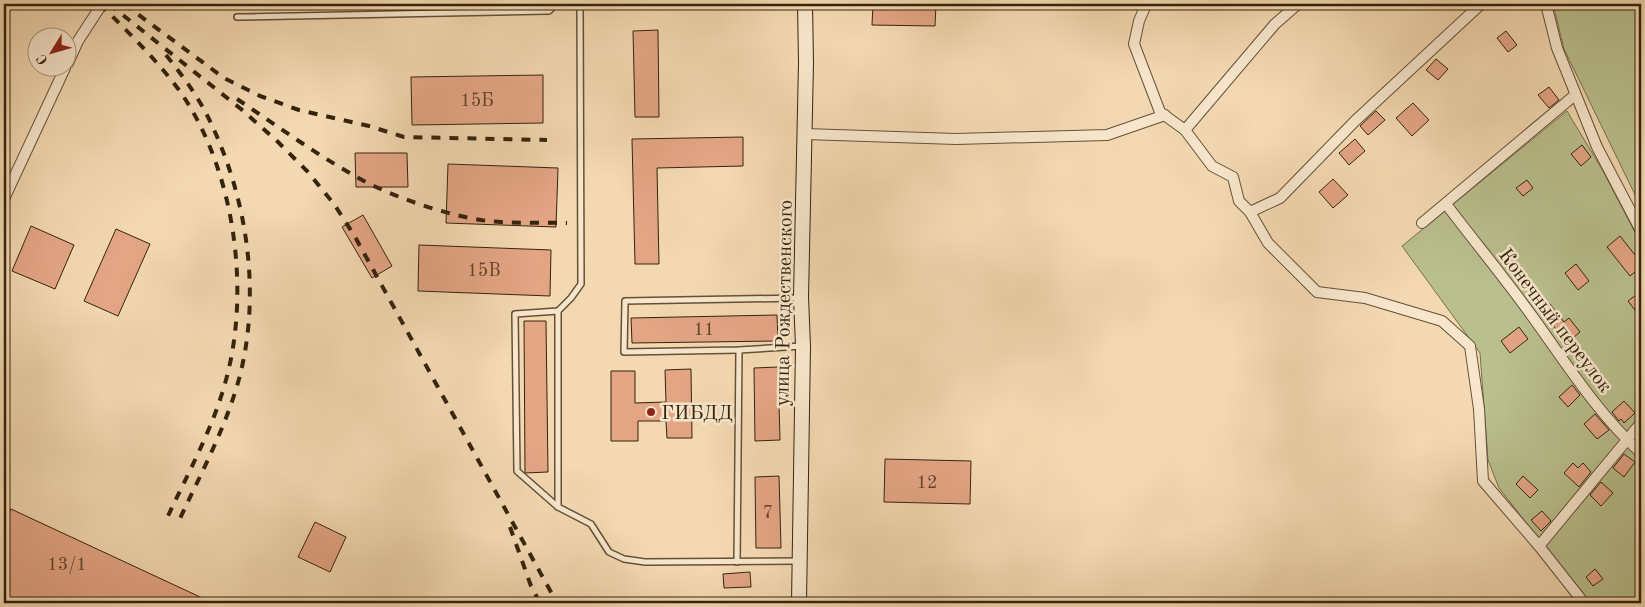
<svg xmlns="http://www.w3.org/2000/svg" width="1645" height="607" font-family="'Old Standard TT',serif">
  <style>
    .green { fill: #b9bf8d; stroke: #76724c }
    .building { fill: #e4a585; stroke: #34240c }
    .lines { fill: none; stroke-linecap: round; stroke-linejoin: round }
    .service-casing { stroke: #645135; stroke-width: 8 }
    .minor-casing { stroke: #645135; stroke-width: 12 }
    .secondary-casing { stroke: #34240c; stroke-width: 16 }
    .service { stroke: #f7e6cc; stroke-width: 5 }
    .minor { stroke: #f7e6cc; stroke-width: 10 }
    .secondary { stroke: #f7e6cc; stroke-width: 14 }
    .rail { stroke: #34240c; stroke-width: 4; stroke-dasharray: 9 9; stroke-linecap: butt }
    .poi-dot { fill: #8f2418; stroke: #f7e6cc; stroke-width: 2 }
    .labels { text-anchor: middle; stroke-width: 5; stroke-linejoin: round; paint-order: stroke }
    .number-label { font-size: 18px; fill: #60442a }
    .street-label { font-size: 20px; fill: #34240c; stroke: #f7e6cc }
    .poi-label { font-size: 20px; fill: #34240c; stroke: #f7e6cc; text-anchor: start }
  </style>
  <rect width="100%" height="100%" fill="#f3d8b1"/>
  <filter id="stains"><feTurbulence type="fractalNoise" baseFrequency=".004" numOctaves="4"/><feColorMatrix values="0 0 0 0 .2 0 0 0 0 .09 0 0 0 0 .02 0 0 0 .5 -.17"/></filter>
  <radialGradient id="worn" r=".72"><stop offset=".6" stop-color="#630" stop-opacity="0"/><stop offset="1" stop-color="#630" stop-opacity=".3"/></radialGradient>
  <g class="green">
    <path d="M1553,4H1641V207L1564,49Z"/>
    <path d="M1567,111L1603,171L1641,244V603H1589L1499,488L1488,460L1480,353L1402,246Z"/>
  </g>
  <g class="building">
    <path d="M873,4H936L935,26L872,25Z"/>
    <path d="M658,30L659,117H635L633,31Z"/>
    <path d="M1506,31L1517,45L1508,52L1497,38Z"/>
    <path d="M1436,59L1448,69L1438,80L1426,70Z"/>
    <path d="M543,75V123L412,125L411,77Z"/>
    <path d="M1549,87L1559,100L1549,108L1538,95Z"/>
    <path d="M1413,103L1429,120L1412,136L1396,118Z"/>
    <path d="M1376,111L1385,120L1368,135L1360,126Z"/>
    <path d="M743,137V166L657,168L659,264H635L632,139Z"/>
    <path d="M1355,139L1365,151L1349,165L1339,153Z"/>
    <path d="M1582,145L1591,157L1581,166L1571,154Z"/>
    <path d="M355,153H407L408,187H356Z"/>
    <path d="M448,164L558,168L556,227L446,223Z"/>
    <path d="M1333,179L1348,195L1333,208L1319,192Z"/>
    <path d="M1527,180L1533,188L1523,196L1516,188Z"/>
    <path d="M363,215L392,266L372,278L342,227Z"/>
    <path d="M31,226L74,245L55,289L12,271Z"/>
    <path d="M116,229L150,244L118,316L84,301Z"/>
    <path d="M1620,236L1635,255L1641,250V267L1630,276L1607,247Z"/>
    <path d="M419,245L551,250L550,296L418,291Z"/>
    <path d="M1576,264L1589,281L1578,290L1565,273Z"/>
    <path d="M1636,295L1641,302V318L1628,301Z"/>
    <path d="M1549,303L1564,322L1569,318L1580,332L1567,343L1548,319L1547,320L1539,311Z"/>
    <path d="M777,315L778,341L632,343L631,318Z"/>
    <path d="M524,321H546L548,472L525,473Z"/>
    <path d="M1519,327L1528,339L1510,353L1501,341Z"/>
    <path d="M778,367L780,440L755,441L754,368Z"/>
    <path d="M691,369L692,438H667L666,421H638V441H611V371H635V403L666,402L665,370Z"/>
    <path d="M1572,385L1580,395L1568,407L1559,397Z"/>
    <path d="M1624,401L1635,413L1624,423L1621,419L1619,421L1612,412Z"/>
    <path d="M1595,414L1609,430L1597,439L1584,424Z"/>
    <path d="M1624,454L1635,462L1624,477L1613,468Z"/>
    <path d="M885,459L971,461L970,504L884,502Z"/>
    <path d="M1573,463L1578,468L1583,463L1591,472L1579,487L1564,473Z"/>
    <path d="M779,476L781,548H756L755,477Z"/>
    <path d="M1523,476L1538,490L1530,498L1516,484Z"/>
    <path d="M1601,482L1613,493L1601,506L1590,495Z"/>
    <path d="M11,509L213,603H4V525Z"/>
    <path d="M1542,511L1551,521L1541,531L1531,520Z"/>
    <path d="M315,522L346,537L330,572L298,557Z"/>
    <path d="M1595,569L1603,579L1593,586L1586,577Z"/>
    <path d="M750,572L751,587L724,588L723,574Z"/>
  </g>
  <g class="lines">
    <g class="service-casing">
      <g id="service">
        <path d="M580,4L581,284L571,298L558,311L515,314L517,471L558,507L591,524L609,552L624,559L645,562L799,561"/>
        <path d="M237,17L549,11L556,4"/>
        <path d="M800,298L625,301L624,352L739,350L802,346"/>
        <path d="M558,507V311"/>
        <path d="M737,562L739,350"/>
      </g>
    </g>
    <g class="minor-casing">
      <g id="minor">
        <path d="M1144,4L1145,7L1139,21L1134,44L1160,112L1185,130L1212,166L1233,177L1239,201L1250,212L1268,243L1317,292L1365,298L1442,321L1470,346L1479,409L1483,481L1539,546L1584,603"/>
        <path d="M1546,4L1557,48L1597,147L1641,231"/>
        <path d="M68,63L78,41L102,4"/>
        <path d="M1185,130L1275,24L1298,4"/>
        <path d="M805,134L956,139L1107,135L1165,115"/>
        <path d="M4,199L65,68"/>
        <path d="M1446,204C1474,241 1504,277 1532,316C1566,363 1598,414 1641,453"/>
        <path d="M1250,212L1280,198L1355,121L1481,4"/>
        <path d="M1422,223L1575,95"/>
        <path d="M1539,546L1641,423"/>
      </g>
    </g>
    <g class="secondary-casing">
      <path id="secondary" d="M799,603L803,346L801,297L806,63L805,4"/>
    </g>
    <use href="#service" class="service"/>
    <use href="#minor" class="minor"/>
    <use href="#secondary" class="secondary"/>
    <g class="rail">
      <path d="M100,4C127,31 156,59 179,90C233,166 250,283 228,372C216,423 189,471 167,518"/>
      <path d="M109,4L241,109L277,141L307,171L334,204L354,235L557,603"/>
      <path d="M124,4L224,78L260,96L299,110L369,126L404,137L547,140"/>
      <path d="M166,55C182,75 197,95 208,117C247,196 262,293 239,379C225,430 199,477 177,525"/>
      <path d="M237,99C276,125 314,153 355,176C389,196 448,216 488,221C514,224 541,222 567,223"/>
      <path d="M510,527L531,586L540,603"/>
    </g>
  </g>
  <circle class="poi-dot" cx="651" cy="412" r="5"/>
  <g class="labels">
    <g class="number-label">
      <text x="477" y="106">15Б</text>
      <text x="484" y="276">15В</text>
      <text x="704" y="335">11</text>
      <text x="927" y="488">12</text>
      <text x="768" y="518">7</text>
      <text x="67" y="570">13/1</text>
    </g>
    <g class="street-label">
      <text transform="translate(783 303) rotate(-89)" y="7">улица Рождественского</text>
      <text transform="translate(1556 320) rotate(53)" y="7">Конечный переулок</text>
    </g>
    <g class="poi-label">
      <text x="661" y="419">ГИБДД</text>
    </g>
  </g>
  <rect width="1645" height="607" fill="none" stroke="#f3d8b1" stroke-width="20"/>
  <rect x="5" y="5" width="1635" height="597" fill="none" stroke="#34240c" stroke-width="2.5"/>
  <rect x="10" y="10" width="1625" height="587" fill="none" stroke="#34240c"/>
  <g transform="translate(52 52) rotate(233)"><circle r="24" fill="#f7e6cc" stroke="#a9987f"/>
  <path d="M0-4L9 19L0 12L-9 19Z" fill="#8f2418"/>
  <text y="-8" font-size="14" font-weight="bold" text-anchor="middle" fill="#34240c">С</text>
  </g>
  <rect width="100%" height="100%" filter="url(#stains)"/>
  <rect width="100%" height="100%" fill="url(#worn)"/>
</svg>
